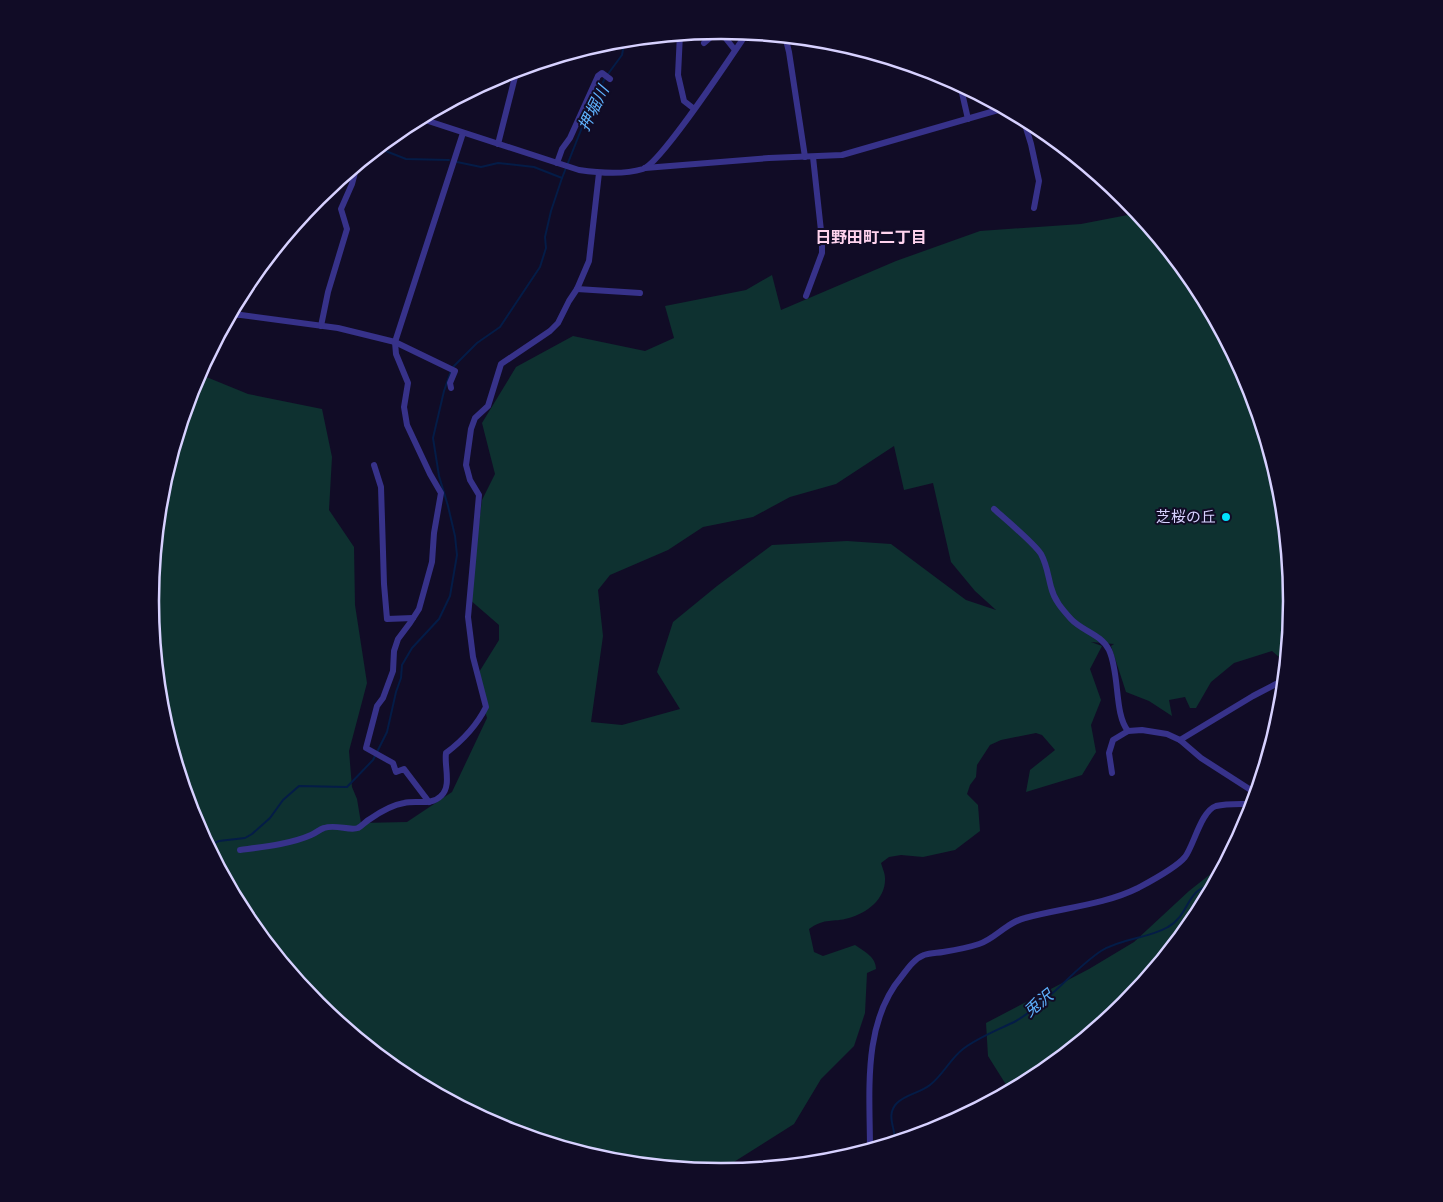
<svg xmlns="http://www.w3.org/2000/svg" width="1443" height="1202" font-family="Rubik,'Noto Sans JP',sans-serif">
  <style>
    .green { fill: #0e3130; fill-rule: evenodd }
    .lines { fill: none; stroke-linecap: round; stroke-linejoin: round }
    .stream { stroke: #041c47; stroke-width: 2 }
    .street { stroke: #37328a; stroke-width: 6 }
    .poi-dot { fill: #00e0fc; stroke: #110c26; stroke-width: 2 }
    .labels { text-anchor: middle; stroke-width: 4; stroke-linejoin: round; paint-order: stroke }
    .poi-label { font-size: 15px; fill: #d7d1ff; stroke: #110c26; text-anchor: end }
    .water-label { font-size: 16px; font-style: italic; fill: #5fb3ff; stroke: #110c26 }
    .neighbourhood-label { font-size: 16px; font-weight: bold; fill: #ffd3ee; stroke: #110c26 }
    .rim { fill: none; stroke: #d7d1ff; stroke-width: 2.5 }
  </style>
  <rect width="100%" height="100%" fill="#110c26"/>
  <g class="green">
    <path d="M1138,213L1196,284L1249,383L1282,490L1292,601L1286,663L1272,651L1234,663L1211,682L1196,708H1190L1185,697L1169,700L1172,716L1149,701L1126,692L1111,646L1114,644L1091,642L1102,646L1090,669L1101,700L1091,725L1096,752L1082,775L1026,792L1030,770L1055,750L1042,735L1036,733L1001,740L990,745L977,765L976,777L970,785L967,794L978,805L980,831L955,850L923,857L901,855L889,857L881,863C882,867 885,873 885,878C886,899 867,913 849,918C832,923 826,917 809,929L814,952L823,956L855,945C865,952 876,957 876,969L867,973L865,1013L854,1046L821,1079L794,1124L718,1172L610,1161L503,1128L404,1076L318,1005L247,918L194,819L161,712L151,601L162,489L194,382L199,374L248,394L322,409L332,457L329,510L354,547L355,605L367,683L349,751L352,787L357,799L361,823L407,822L452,792L487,718L476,677L499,640V625L469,599L482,500L495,474L482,423L516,367L573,336L645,351L674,338L665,306L746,290L772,275L781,310L896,261L980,231L1081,224ZM894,446L904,490L933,483L951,562L975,591L996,610L966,600L891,544L847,541L772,545L717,586L673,622L657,672L680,709L622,725L591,722L603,636L598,590L610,575L668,550L703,527L753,517L790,497L836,484Z"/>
    <path d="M1227,861L1196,918L1125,1005L1038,1076L1010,1091L988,1056L986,1023L1089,969L1134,942L1189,891Z"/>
  </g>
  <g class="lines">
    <g class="stream">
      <path d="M608,74L622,55L625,39"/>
      <path d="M378,148L406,159L449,160"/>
      <path d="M457,162L481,167L498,163L534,167L562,178"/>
      <path d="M453,367L477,343L500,327L540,267L546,248L545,237L551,211L562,178L581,130L605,78"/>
      <path d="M208,846L219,841L245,838L252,834L270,818L283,800L299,786L347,787L373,760L387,732L396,692L401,678L402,665L412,648L439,619L450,596L457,555L455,536L448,506L439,476L433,438L444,391L451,371"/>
      <path d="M895,1142C896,1129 885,1115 897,1103C906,1094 920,1093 930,1085C943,1075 950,1059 963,1049C979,1037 998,1030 1016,1021C1023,1017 1029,1012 1035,1008C1058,991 1077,967 1101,951C1122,938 1147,939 1168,927C1185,918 1187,898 1199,890C1203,887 1209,887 1214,885"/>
    </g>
    <g class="street">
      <path d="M680,34L678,75L684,101L693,108"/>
      <path d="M785,36L789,52L805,157"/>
      <path d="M704,43L719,30L735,50"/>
      <path d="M960,84L968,119"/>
      <path d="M419,118L579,170C599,173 623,175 643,169C661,163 732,55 747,33"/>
      <path d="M1023,118L1031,144L1039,181L1034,208"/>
      <path d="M498,144L517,69"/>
      <path d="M557,163L562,149L570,138L598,76L602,73L610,79"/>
      <path d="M645,168L769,158L842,155L1005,108"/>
      <path d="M577,289L640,293"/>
      <path d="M806,296L822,253V240L813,157"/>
      <path d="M230,315H241L338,328L395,342L455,371L450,383L451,388"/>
      <path d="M321,326L328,292L347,229L341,209L352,184L357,165"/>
      <path d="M374,465L381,487L384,584L387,619L413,618"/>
      <path d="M994,509C1005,519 1034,543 1041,554C1047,565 1048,576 1051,587C1054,600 1062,609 1071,619C1082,631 1101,634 1109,650C1120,674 1114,714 1128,731"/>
      <path d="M1180,740L1253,696L1278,683L1284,682"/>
      <path d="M1112,773L1109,753L1113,740L1128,731L1142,730L1167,734L1180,740L1201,758L1257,794"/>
      <path d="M429,802L404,769L396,772L393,763L366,748L377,706L383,698L393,671L394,651L398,639L410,623L419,609L432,562L434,533L441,493L430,474L407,425L404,407L408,383L396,354L395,342L463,133"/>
      <path d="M240,850C262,847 291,844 311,835C316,833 320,829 324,828C336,824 349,831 358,828C362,826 366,821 370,819C380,812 392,805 404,803C417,800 431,806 441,796C452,786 444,766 446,753C462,741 477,725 486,707L473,657L468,617L479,495L470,480L466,465L471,429L475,418L488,406L501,364L550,331L558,323L569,301L577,289L589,261L599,173"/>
      <path d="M870,1150C870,1092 862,1023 902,976C908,968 914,959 924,955C930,953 937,953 943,952C955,950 967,948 979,944C995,939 1007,922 1025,918C1061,908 1104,905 1138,888C1151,881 1176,868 1185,857C1194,845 1201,811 1216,806C1227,803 1242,804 1254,804"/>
    </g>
  </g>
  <circle class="poi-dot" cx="1226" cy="517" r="5"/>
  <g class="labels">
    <g class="poi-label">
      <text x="1216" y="522">芝桜の丘</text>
    </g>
    <g class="water-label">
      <text transform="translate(593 108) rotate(-64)" y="6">押堀川</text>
      <text transform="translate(1038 1003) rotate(-39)" y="6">兎沢</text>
    </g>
    <g class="neighbourhood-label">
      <text x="871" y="243">日野田町二丁目</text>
    </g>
  </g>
  <path d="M0 0H1443V1202H0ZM159 601a562 562 0 1 1 1124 0a562 562 0 1 1-1124 0Z" fill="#110c26" fill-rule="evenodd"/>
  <path class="rim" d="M159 601a562 562 0 1 1 1124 0a562 562 0 1 1-1124 0Z"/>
</svg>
